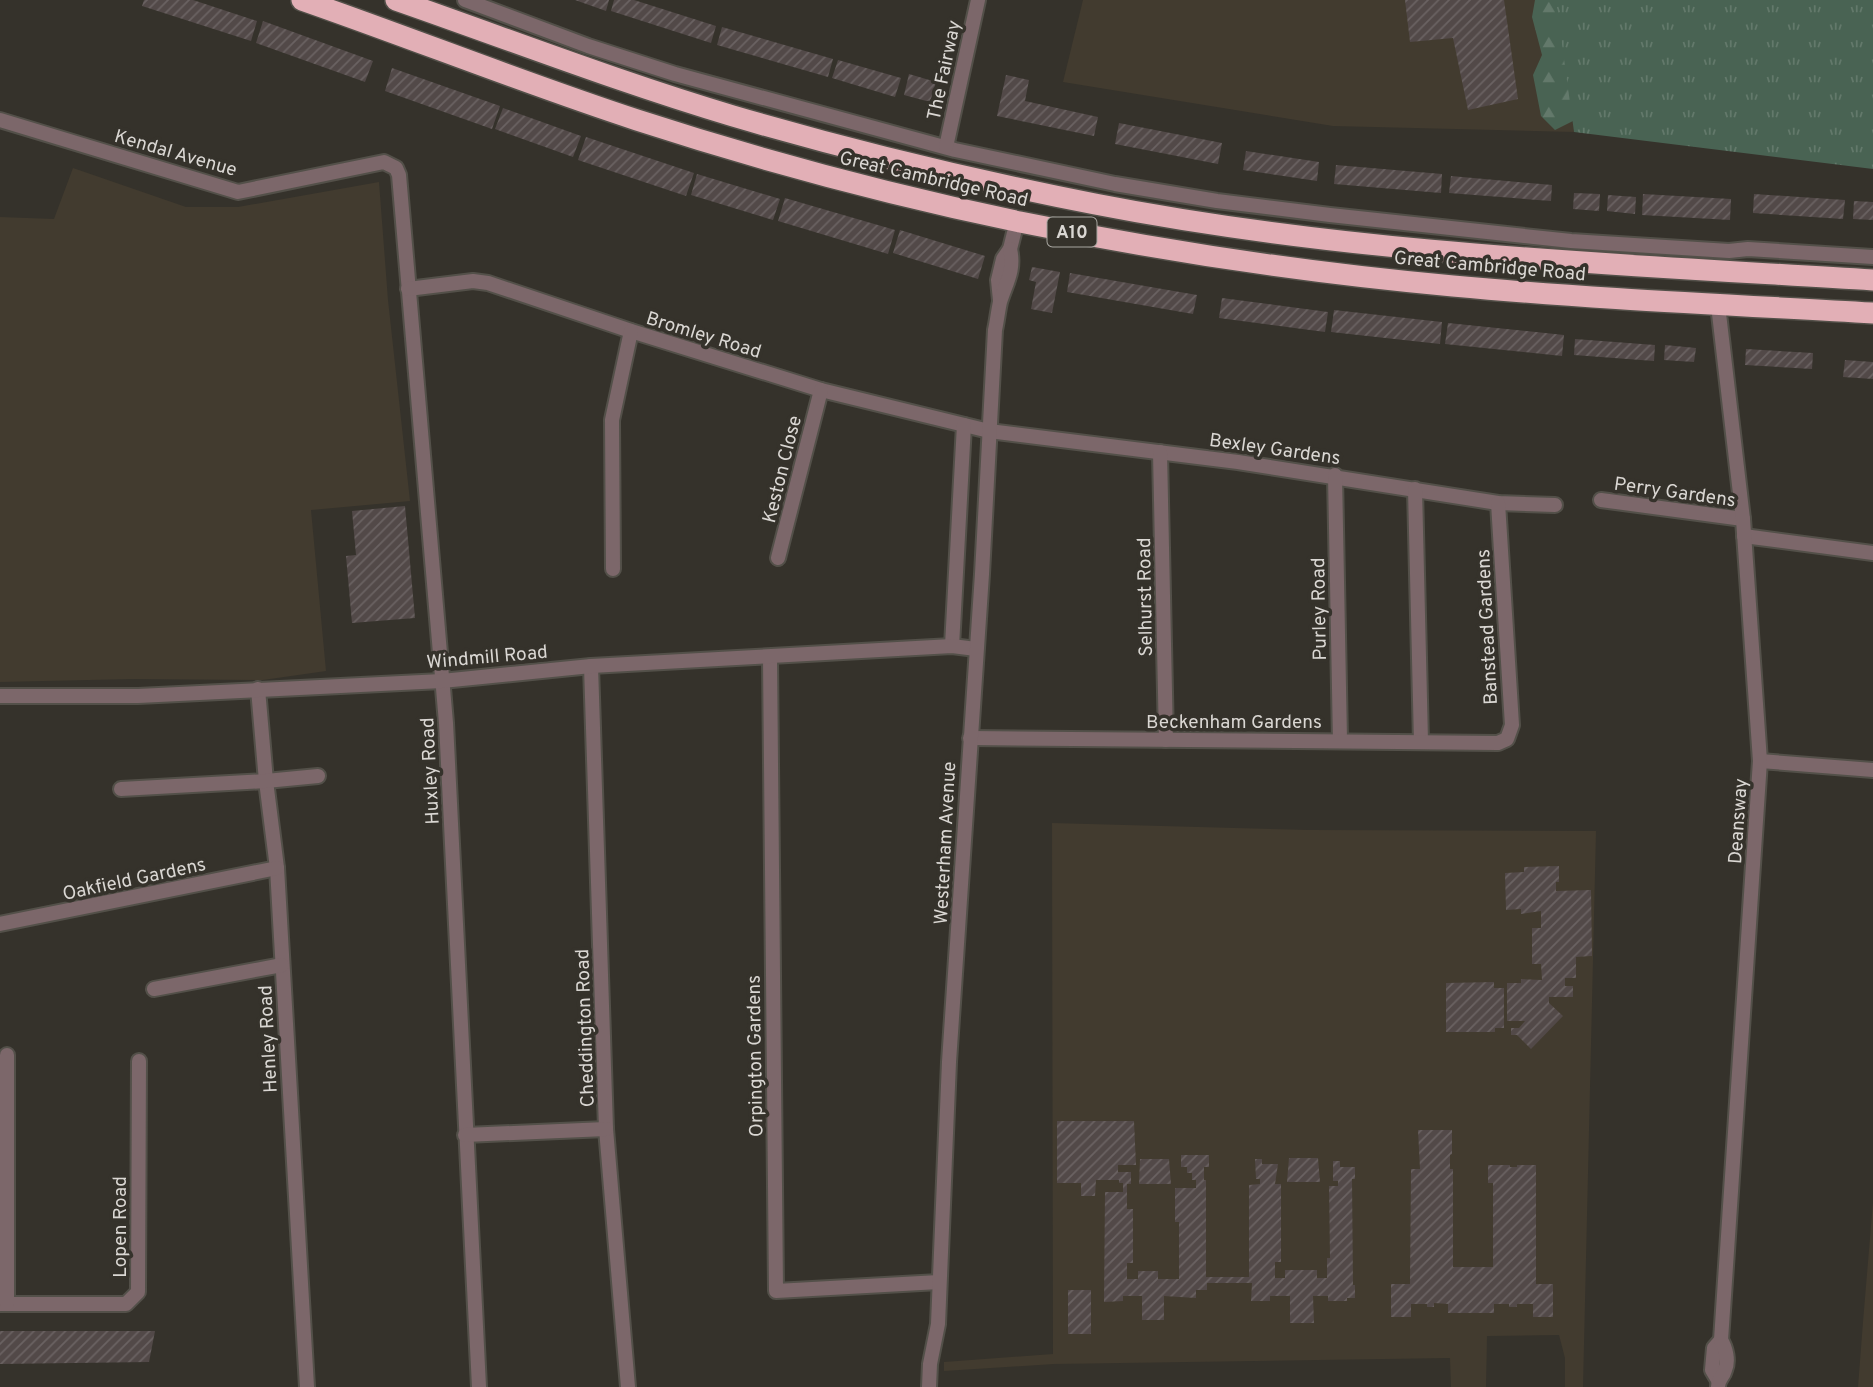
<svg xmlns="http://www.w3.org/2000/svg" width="1873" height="1387" font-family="Overpass,sans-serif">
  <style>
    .built { fill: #423b2f }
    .forest { fill: url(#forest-firs) }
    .park { fill: url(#park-tufts) }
    .building { fill: url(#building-hatch) }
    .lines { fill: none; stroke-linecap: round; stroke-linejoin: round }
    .street-casing { stroke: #535049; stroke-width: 18 }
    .highway-casing { stroke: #535049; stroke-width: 24 }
    .street { stroke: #7c676a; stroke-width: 14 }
    .highway { stroke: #e2afb6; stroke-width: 21 }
    .labels { text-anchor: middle; stroke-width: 7; stroke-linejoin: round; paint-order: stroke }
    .shield { fill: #35322b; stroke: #a8a6a1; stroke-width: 2 }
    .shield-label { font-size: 18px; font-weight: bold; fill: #dad7d3 }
    .street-label { font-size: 19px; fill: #dad7d3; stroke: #35322b }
  </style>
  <defs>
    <pattern id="forest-firs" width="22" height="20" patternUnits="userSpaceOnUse" patternTransform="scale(1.75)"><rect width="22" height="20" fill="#496353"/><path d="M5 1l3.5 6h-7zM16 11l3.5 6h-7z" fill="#63796b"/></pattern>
    <pattern id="park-tufts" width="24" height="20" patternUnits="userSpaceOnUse" patternTransform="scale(1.75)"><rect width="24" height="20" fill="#496353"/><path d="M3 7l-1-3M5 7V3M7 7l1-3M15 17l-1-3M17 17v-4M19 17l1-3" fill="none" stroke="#63796b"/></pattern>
    <pattern id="building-hatch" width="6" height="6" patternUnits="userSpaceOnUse" patternTransform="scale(1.75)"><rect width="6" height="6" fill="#524948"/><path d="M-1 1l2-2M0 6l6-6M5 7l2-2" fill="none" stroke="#6a6262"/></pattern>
  </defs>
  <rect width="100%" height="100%" fill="#35322b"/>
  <g class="built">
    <path d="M1083,0H1556L1574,132L1333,126L1063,82Z"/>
    <path d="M73,168L186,207H238L379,182L388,300L410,501L311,510L326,671L263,680L133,679L0,682V217L54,219Z"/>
    <path d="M1052,823L1309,830L1596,831L1583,1387H1565V1358L1559,1335L1487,1336L1486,1387H1451L1450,1358L1054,1364L944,1371V1362L1053,1354Z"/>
    <path d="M1873,1202V1387H1858L1863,1322Z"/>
  </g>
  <path class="forest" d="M1535,0H1565L1575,120L1555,130L1541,116L1533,75L1542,55L1532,17Z"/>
  <path class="park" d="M1556,0H1873V169L1574,132Z"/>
  <g class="building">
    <path d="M144,0H193L257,21L251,41L142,6Z"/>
    <path d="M575,0H609L606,11Z"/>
    <path d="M614,0H634L716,26L711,43L611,11Z"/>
    <path d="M1405,0H1504L1518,99L1468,110L1453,38L1410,42Z"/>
    <path d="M263,21L373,61L365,82L256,43Z"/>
    <path d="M722,27L833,59L828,77L717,45Z"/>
    <path d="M838,60L901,78L895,97L832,78Z"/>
    <path d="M392,68L500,106L492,129L385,91Z"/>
    <path d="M909,74L936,82L930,102L904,95Z"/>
    <path d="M1006,75L1029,80L1025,101L1098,117L1094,136L997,116Z"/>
    <path d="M503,108L581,136L573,157L495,129Z"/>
    <path d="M1119,123L1222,143L1218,164L1115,144Z"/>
    <path d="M586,137L694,173L686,196L578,160Z"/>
    <path d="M1246,151L1319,162L1317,181L1243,170Z"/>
    <path d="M1336,165L1442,174L1441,193L1334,184Z"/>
    <path d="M697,174L780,199L773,220L691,195Z"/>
    <path d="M1451,176L1552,185L1551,201L1449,193Z"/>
    <path d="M1574,193L1600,194L1599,211L1573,209Z"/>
    <path d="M1643,194L1731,199L1730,220L1642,215Z"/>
    <path d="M1754,194L1845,200L1843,219L1753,213Z"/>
    <path d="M1608,195L1636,197L1635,214L1607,211Z"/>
    <path d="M785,198L895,230L888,254L778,221Z"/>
    <path d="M1854,201L1873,202V220L1853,219Z"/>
    <path d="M900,230L985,256L978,279L893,253Z"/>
    <path d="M1032,267L1060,272L1052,313L1031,309L1036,282L1029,280Z"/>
    <path d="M1070,273L1197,295L1193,314L1067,292Z"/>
    <path d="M1222,298L1328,312L1325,332L1219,318Z"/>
    <path d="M1334,310L1442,322L1440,344L1331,332Z"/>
    <path d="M1448,323L1564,335L1562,356L1445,344Z"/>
    <path d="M1575,339L1655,345L1654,361L1574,355Z"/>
    <path d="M1665,345L1696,348L1694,362L1664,360Z"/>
    <path d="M1746,349L1813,353L1812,369L1745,365Z"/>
    <path d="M1845,360L1873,362V379L1843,377Z"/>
    <path d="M405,506L415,618L352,623L346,556L356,555L352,511Z"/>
    <path d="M1559,866V882H1556V891L1591,890L1592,956L1576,957V978H1565V986H1573V997H1549V1003L1563,1016L1531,1049L1517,1035H1511V1028H1519L1525,1021H1507V983H1521V979L1542,980L1541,964H1532V928H1541V911L1521,914V909L1506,910L1505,873L1524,872V867Z"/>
    <path d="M1494,982V988H1504V1028H1495V1032H1446V983Z"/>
    <path d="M1057,1121H1134L1136,1165H1118V1172H1131V1184H1127V1209H1133V1263H1127V1279H1138V1271H1158V1279H1179V1222H1175V1188H1196V1180H1192V1173H1187V1167H1181V1155H1209V1167H1204V1180H1206V1277H1249V1185L1260,1184V1179H1256L1255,1159H1262V1164H1278L1275,1184H1281V1262H1275V1278H1285V1270H1317V1278H1327V1258H1330L1329,1186H1338V1181H1333V1161H1340V1167H1355V1179H1352L1353,1285H1355V1298H1347V1301H1328V1296H1313L1314,1323H1290V1296H1270V1301H1251L1252,1283H1207V1290H1196V1298L1164,1296V1320H1142V1296H1123V1301L1104,1302L1105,1192H1123V1183H1119V1180H1096L1095,1196H1081V1183H1057Z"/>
    <path d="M1418,1130H1452V1154L1450,1155V1169H1453V1267H1493V1183H1488V1165H1510V1167H1517V1165H1536V1284H1553V1317H1533V1304H1517V1307H1509V1304H1494V1313H1448V1304L1434,1303V1307H1427V1304H1411V1317H1391V1284H1410L1411,1169H1420Z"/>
    <path d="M1289,1158H1318L1320,1182H1287Z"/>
    <path d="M1140,1159H1169L1171,1184H1139Z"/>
    <rect x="1068" y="1290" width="23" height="44"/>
    <path d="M0,1331H155L149,1362L0,1364Z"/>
  </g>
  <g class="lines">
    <g class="street-casing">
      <g id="street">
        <path d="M465,0L588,46L675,74L955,150L1115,184L1217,201L1330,215L1571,241L1729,251L1748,249L1873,257"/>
        <path d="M0,120L238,192L384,162L396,168L399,175L446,723L479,1387"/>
        <path d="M946,147L978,0"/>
        <path d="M408,289L473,281L488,283L631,331L821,390L989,431L1238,462L1498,503L1555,505"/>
        <path d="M1000,300L998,280L1003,259L1010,249L1017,221"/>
        <path d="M1160,452L1166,740"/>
        <path d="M1335,475L1340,741"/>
        <path d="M1415,489L1421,742"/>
        <path d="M1601,500L1743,519"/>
        <path d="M1744,536L1873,553"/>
        <path d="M778,558L821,390"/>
        <path d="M613,569L612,420L631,331"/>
        <path d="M952,646L964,425"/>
        <path d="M770,658L776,1291L939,1282"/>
        <path d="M591,666L606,1129L628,1387"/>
        <path d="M258,689L266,781L277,868L307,1387"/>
        <path d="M0,696H138L442,681L591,666L952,646L976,649"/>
        <path d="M970,738L1498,743L1507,739L1512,725L1498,503"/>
        <path d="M1760,761L1873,770"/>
        <path d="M121,789L266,781L318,776"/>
        <path d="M0,924L277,868"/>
        <path d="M154,989L282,965"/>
        <path d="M465,1135L606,1129"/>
        <path d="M0,1304H126L138,1292L139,1061"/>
        <path d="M7,1304V1055"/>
        <path d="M1718,1380L1712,1370L1714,1348L1721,1340"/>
        <path d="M929,1387L930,1364L938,1324L949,1062L982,574L995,330C997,321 998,311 1000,302C1006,283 1015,270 1010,249"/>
        <path d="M1718,1387C1718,1378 1723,1378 1725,1370C1729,1361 1726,1348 1721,1340L1760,761L1743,519L1718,305"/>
      </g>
    </g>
    <g class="highway-casing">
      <g id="highway">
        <path d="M302,0C414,39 524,83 637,120C763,161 891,195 1020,222C1163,251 1308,273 1453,286C1593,299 1733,305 1873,313"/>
        <path d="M396,0C508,39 619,82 733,116C852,151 973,180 1095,204C1351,254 1613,264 1873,280"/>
      </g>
    </g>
    <use href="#street" class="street"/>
    <use href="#highway" class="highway"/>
  </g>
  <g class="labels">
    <rect class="shield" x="1047.5" y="217.5" width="49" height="29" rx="5"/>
    <g class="shield-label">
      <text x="1072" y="238">A10</text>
    </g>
    <g class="street-label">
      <text transform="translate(943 70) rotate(-78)" y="7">The Fairway</text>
      <text transform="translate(176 152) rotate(16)" y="7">Kendal Avenue</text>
      <text transform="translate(934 178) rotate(13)" y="7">Great Cambridge Road</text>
      <text transform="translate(1490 265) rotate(5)" y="7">Great Cambridge Road</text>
      <text transform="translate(704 334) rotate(17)" y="7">Bromley Road</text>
      <text transform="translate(1275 448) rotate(8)" y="7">Bexley Gardens</text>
      <text transform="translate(781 469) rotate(-76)" y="7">Keston Close</text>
      <text transform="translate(1675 491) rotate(8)" y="7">Perry Gardens</text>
      <text transform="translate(1144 597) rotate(-91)" y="7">Selhurst Road</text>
      <text transform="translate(1318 609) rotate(-91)" y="7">Purley Road</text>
      <text transform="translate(1486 627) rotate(-93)" y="7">Banstead Gardens</text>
      <text transform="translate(487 656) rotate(-5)" y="7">Windmill Road</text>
      <text x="1234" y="728">Beckenham Gardens</text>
      <text transform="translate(429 771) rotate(-93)" y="7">Huxley Road</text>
      <text transform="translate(1737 821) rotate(-86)" y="7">Deansway</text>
      <text transform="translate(944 843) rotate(-87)" y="7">Westerham Avenue</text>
      <text transform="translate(134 878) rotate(-12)" y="7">Oakfield Gardens</text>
      <text transform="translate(584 1028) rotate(-92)" y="7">Cheddington Road</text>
      <text transform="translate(267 1039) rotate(-93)" y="7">Henley Road</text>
      <text transform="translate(754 1056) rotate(-91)" y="7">Orpington Gardens</text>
      <text transform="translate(119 1227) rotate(-90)" y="7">Lopen Road</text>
    </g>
  </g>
</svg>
